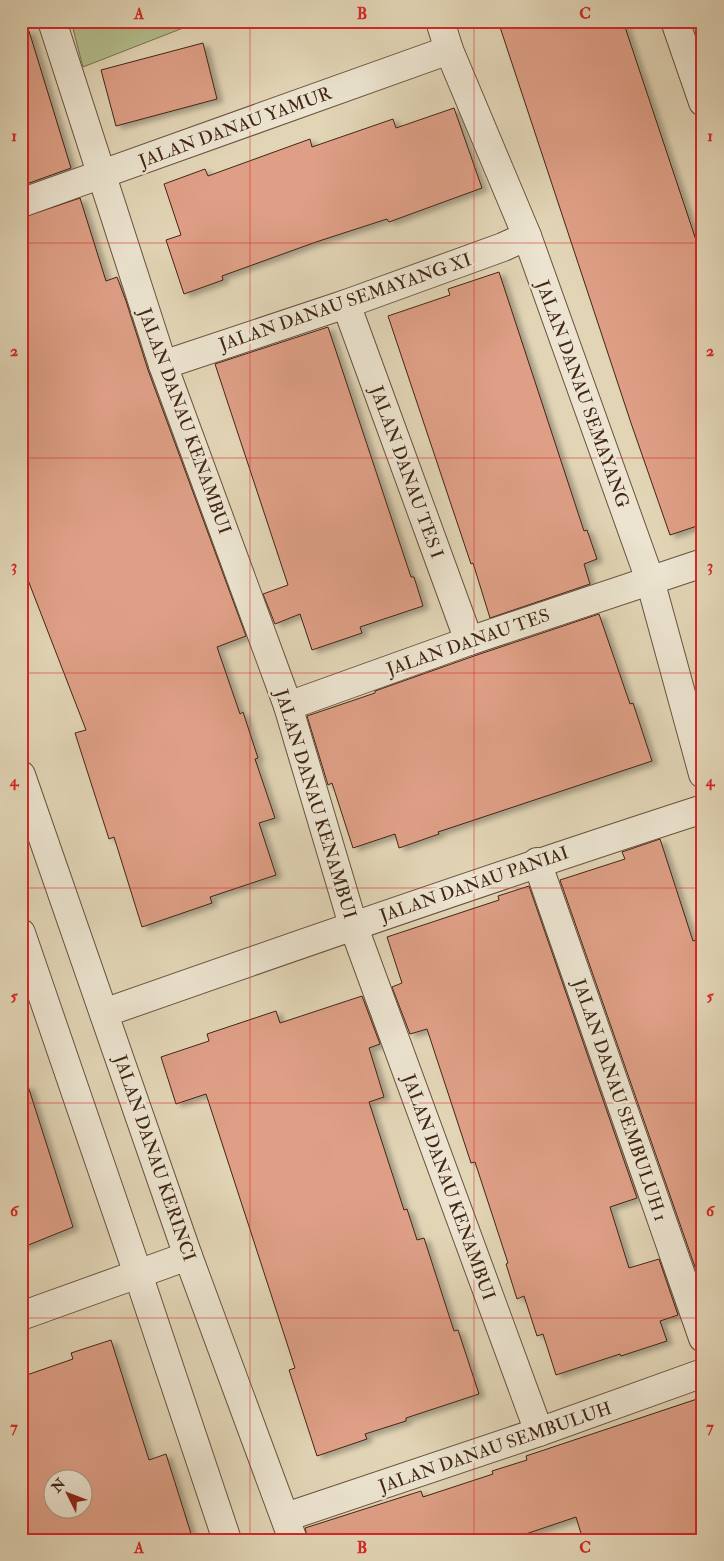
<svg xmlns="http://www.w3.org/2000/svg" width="724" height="1561" font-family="'IM FELL Double Pica',serif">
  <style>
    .green { fill: #b4bd8d; stroke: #7b7251 }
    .building { fill: #de9f86; stroke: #422615; fill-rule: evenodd; filter: url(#shadow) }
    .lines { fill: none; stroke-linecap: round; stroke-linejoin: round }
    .minor-casing { stroke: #6a523d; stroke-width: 30 }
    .tertiary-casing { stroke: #6a523d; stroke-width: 30 }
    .minor { stroke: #ece4d0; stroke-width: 28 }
    .tertiary { stroke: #ece4d0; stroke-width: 28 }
    .grid { fill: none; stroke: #d62828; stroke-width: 1; stroke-opacity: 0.55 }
    .labels { text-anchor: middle; stroke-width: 5; stroke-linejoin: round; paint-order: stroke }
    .street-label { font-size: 18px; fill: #422615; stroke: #ece4d0 }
    .neatline { fill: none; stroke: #d62828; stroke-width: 2 }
    .grid-label { font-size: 16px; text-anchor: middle; font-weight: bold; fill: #d62828 }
  </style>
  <defs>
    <filter id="shadow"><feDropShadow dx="5.5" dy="3" stdDeviation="2.5" flood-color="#0004"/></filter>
  </defs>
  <rect width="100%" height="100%" fill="#e2d5b6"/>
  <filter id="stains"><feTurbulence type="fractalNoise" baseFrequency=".004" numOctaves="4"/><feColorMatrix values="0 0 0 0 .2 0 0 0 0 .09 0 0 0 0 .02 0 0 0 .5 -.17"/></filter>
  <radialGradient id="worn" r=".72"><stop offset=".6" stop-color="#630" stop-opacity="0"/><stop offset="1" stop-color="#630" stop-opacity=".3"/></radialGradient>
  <path class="green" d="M71,21H201L83,67Z"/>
  <g class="building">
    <path d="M498,21H623L703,261V524L670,535L631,423Z"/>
    <path d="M29,31L71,168L21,186V32Z"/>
    <path d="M203,43L217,99L116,126L101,70Z"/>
    <path d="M454,108L482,188L389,222L387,219L316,242L222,276L223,280L184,294L166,240L181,235L164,184L205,169L208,176L310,139L312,147L393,119L396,128Z"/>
    <path d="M80,198L106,281L117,277L126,301L148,370L246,636L217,647L240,714L243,712L258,758L255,759L275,818L259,823L276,875L210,897L212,903L142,927L114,837L109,839L75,733L86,730L21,562V218Z"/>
    <path d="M499,272L584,531L587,530L597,559L584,564L590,584L490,618L473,563L471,564L388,316L450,295L448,289Z"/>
    <path d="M328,327L411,577H414L423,606L360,627L362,633L312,650L300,614L275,624L263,594L288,585L215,364Z"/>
    <path d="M599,614L630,704L633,703L652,761L438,832L439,834L399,848L395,834L353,848L332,783L328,785L307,716L375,693V691L474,656Z"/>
    <path d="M660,839L693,941L703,938V1290L560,880L625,859L622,852Z"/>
    <path d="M529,886L637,1198L610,1207L629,1268L659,1259L678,1315L660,1321L667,1341L621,1356L620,1354L556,1375L543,1334L537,1336L524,1296L517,1299L506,1264L508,1263L475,1162L471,1163L427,1029L410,1034L392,987L402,983L387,937L499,900L498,896Z"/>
    <path d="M362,996L380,1044L369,1048L384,1097L369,1102L404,1210L407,1209L417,1240L424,1238L454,1331L458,1330L479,1394L406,1418V1421L365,1434L367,1439L317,1456L289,1370L295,1368L206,1094L176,1104L161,1057L209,1041L207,1034L276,1011L280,1023Z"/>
    <path d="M28,1086L73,1227L21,1248V1087Z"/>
    <path d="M111,1340L149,1460L166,1454L193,1540H21V1377L73,1359L71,1353ZM52,1478H82V1508H52Z"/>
    <path d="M703,1397V1540H583L576,1517L508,1540H308L305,1528L421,1491L423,1497L493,1474L492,1471L527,1460L526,1456Z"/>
  </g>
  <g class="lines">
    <g class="minor-casing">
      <g id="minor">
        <path d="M52,21L163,365L288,706L353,925L539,1432"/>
        <path d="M440,21L449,50L527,236L650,580L703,774"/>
        <path d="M675,21L703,102"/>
        <path d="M21,203L449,50"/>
        <path d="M346,304L469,641"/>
        <path d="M163,365L346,304L503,247L527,236"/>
        <path d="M288,706L469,641L703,563"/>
        <path d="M537,862L703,1338"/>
        <path d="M104,1013C303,943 502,874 703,809"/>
        <path d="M21,1316L188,1256"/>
        <path d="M286,1517L539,1432L703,1373"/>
      </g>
    </g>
    <g class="tertiary-casing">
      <g id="tertiary">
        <path d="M21,775L188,1256L293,1540"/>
        <path d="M21,933L138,1274L227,1540"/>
      </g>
    </g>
    <use href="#minor" class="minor"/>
    <use href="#tertiary" class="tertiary"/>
  </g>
  <path class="grid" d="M250,21V1540M474,21V1540M21,243H703M21,458H703M21,673H703M21,888H703M21,1103H703M21,1318H703"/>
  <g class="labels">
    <g class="street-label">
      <text transform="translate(235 127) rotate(-20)" y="6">JALAN DANAU YAMUR</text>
      <text transform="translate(345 302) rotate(-19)" y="6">JALAN DANAU SEMAYANG XI</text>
      <text transform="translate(583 394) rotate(70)" y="6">JALAN DANAU SEMAYANG</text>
      <text transform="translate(185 421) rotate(70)" y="6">JALAN DANAU KENAMBUI</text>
      <text transform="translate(407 472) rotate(70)" y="6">JALAN DANAU TES I</text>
      <text transform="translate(468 642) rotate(-19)" y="6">JALAN DANAU TES</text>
      <text transform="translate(316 804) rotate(73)" y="6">JALAN DANAU KENAMBUI</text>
      <text transform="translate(474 884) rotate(-19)" y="6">JALAN DANAU PANIAI</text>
      <text transform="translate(620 1100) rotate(71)" y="6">JALAN DANAU SEMBULUH 1</text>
      <text transform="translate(155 1158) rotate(71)" y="6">JALAN DANAU KERINCI</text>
      <text transform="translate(449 1187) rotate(70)" y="6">JALAN DANAU KENAMBUI</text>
      <text transform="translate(495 1447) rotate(-19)" y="6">JALAN DANAU SEMBULUH</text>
    </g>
  </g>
  <rect width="724" height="1561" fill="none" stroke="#e2d5b6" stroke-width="55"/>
  <g transform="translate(68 1494) rotate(312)"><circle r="24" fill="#ece4d0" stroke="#a89885"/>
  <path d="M0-4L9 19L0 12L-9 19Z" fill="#8f2418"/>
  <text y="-8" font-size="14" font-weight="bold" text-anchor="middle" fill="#422615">N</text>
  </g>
  <rect x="28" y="28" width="668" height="1506" class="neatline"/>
  <g class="grid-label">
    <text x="139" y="19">A</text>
    <text x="362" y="19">B</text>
    <text x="585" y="19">C</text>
    <text x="14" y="141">1</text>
    <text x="710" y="141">1</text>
    <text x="14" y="356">2</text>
    <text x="710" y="356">2</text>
    <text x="14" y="571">3</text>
    <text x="710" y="571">3</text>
    <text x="14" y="786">4</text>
    <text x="710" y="786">4</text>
    <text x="14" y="1001">5</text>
    <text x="710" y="1001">5</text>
    <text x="14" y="1216">6</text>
    <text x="710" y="1216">6</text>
    <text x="14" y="1432">7</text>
    <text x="710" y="1432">7</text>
    <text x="139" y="1553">A</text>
    <text x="362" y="1553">B</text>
    <text x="585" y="1553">C</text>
  </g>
  <rect width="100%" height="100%" filter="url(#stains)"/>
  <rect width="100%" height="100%" fill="url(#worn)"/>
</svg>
